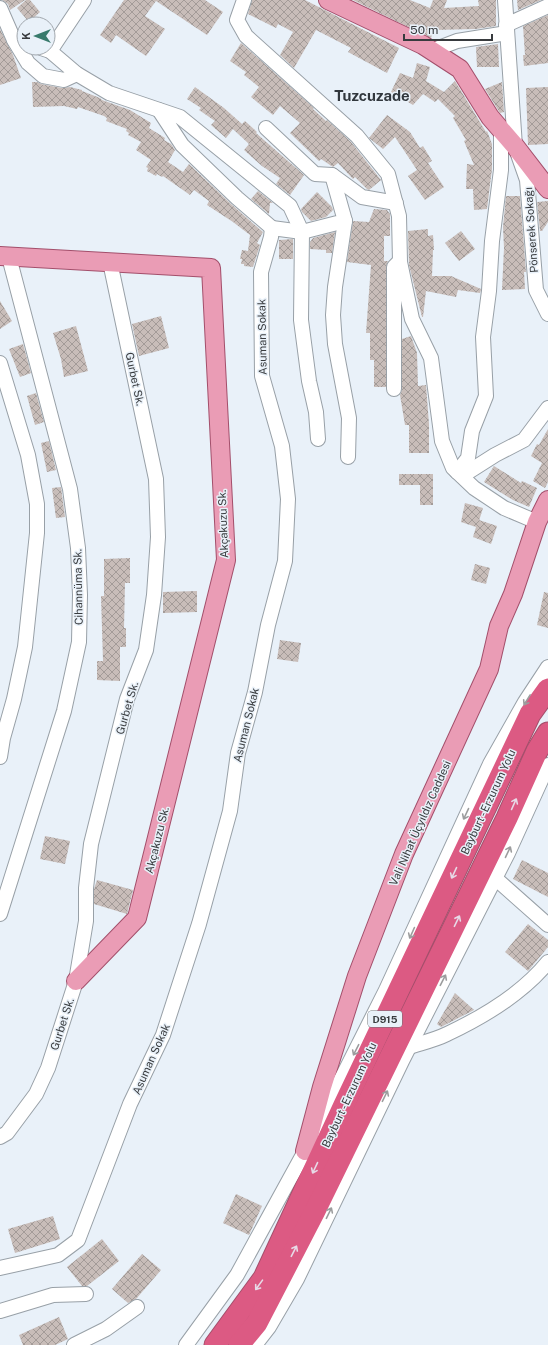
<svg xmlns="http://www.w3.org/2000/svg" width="548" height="1345" font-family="'Public Sans',sans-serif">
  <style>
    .building { fill: url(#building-cross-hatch) }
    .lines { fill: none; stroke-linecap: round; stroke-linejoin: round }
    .minor-casing { stroke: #98a0a7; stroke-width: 16 }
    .major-casing { stroke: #a34f6b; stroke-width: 20 }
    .highway-casing { stroke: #a34f6b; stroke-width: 23 }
    .minor { stroke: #fff; stroke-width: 14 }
    .major { stroke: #ea9cb5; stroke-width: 18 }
    .highway { stroke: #dc5a83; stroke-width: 21 }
    .oneway { stroke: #9c9d9e }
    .oneway2 { stroke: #e7dae7 }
    .labels { text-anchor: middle; stroke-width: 3; stroke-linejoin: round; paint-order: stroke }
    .shield { fill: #e9f1f9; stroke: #6d7276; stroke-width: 1 }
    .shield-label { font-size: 10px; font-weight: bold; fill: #383b3e }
    .street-label { font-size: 11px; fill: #383b3e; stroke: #e9f1f9 }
    .district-label { font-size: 15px; font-weight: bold; fill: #31373d; stroke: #e9f1f9 }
  </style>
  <defs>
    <pattern id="building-cross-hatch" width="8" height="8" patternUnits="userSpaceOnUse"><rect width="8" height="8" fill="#c8bdb9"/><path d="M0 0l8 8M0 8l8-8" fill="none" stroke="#a39b98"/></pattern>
  </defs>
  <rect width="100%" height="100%" fill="#e9f1f9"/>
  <g class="building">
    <path d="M2,0H25L10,10L8,4Z"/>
    <path d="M26,0H30L40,12L29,22L17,8Z"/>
    <path d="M124,0H205L223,12L207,35L156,1L145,16L165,29L146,56L116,35L111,43L100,35Z"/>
    <path d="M252,0H305L399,48L387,73L348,52L351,48L316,30L294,68L280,55L293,32L278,24L276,28L248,14Z"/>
    <path d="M353,0H410L430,8L433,0H447L444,8L479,6L478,0H496V26L476,29L434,30L431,38Z"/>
    <path d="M517,0H541L518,10Z"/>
    <path d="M548,15V63L524,66L523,55H525L523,26Z"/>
    <path d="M0,29L13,55L21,78L0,85Z"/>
    <path d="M241,43L314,108L313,109L326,121L327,120L351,142L381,180L369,190L367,189L355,177L353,179L338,163L333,167L321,159L319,161L290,133L300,123L280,106L273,115L251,97L259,87L244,75L246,72L230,61Z"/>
    <path d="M498,44L499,67H477L476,47Z"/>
    <path d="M417,63L430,67L426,81L444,92L455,81L486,132L487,131L492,144V169L487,209L474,210L473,189H466L467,164L474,165L464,141L466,140L453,118L455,116L438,99L435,102L423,94L413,105L391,92L400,73L413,78Z"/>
    <path d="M32,82H37L41,84L62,88L70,87L82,90V91L100,98L102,100L130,110L151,123L149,128L165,138L164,140L171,144L175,150L168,162L183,172L189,164L231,204L263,232L257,243L260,245L253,267L244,266V264H241L242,259H240L242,250L248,251L250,235L233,222L207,205L209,201L194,190L190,195L163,176L162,177L157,174L156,176L147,171L148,168L146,167L151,160L136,150L141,142L128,135L129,133L126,131L127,129L106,121L107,118L104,116L78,107L77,109L64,106L33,107Z"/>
    <path d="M502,82L504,112L500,113L485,89Z"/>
    <path d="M195,87L224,108L242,124L245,121L257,132L256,133L304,175L290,195L276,184L280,178L262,166L244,150L249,144L233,129L226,138L211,125L215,121L199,110L201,108L187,99Z"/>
    <path d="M548,87V144L528,145L526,88Z"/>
    <path d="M387,115L410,132L420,148L423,146L432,161L428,163L444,187L425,200L408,176L417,170L395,137L383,149L369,138Z"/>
    <path d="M258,191L273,203H270L269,214L251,199Z"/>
    <path d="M317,192L332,207L333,210L326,217L311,221L302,212L301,209Z"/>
    <path d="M506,196H520L526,272H524L525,289L502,290L504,248L503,227Z"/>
    <path d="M548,201V222L542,231H540L537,202Z"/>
    <path d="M374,209L387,210L390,214V236H384V261H388L386,267V387H374V360H370V333H366L371,265L347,262L353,221L369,222Z"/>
    <path d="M428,229V236L433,235L434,250H433L432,276H451L481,289V290L480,293L458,290L456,297L426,291L423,317H422L409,265L408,231Z"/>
    <path d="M461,231L475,249L459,261L445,243Z"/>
    <path d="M335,232L332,253H326V250L310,249V242L313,238Z"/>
    <path d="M293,239V259H279V240Z"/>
    <path d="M0,301L12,321L0,329Z"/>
    <path d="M161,316L169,348L139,356L132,324Z"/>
    <path d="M76,326L88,371L64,377L61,359L53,333Z"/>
    <path d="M411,336L417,353L418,386L426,385L429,424V453H409V425H405L400,395L402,389V339Z"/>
    <path d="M23,344L31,373L20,377L9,349Z"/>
    <path d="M36,393L44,422L35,425L27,396Z"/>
    <path d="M548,429V482L545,488L533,481L542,463L531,456L537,444L539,445Z"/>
    <path d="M49,441L56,470L47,472L41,443Z"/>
    <path d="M494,466L521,483L522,481L537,488L529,507L513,500L484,482Z"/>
    <path d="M399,474H433V505H420V485H399Z"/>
    <path d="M61,487L65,517L56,518L52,488Z"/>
    <path d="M465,503L483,508L479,521V520L497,526L491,544L473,537L476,527L461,522Z"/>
    <path d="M130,558V583H125L124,628H126V647H120V681L97,680V661H103L101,596H104V559Z"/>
    <path d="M475,564L490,568L486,584L471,580Z"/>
    <path d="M197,591V612L163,613V592Z"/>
    <path d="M544,592L548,593V628L537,625Z"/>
    <path d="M280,640L301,643L298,662L277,659Z"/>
    <path d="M45,836L70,841L65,864L40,859Z"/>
    <path d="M522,860L548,873V897L513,879Z"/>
    <path d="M97,880L133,890L127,914L94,904V889Z"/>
    <path d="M528,924L548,940V947L528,971L505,952Z"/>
    <path d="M455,993L474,1010L441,1027L437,1024Z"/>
    <path d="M236,1194L262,1206L249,1235L223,1223Z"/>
    <path d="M53,1216L60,1239L15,1253L8,1229Z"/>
    <path d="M102,1239L119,1261L87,1286H82L67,1267Z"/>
    <path d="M142,1254L161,1270L136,1299L128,1303L112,1289Z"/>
    <path d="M59,1317L68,1339L55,1345H23L19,1335Z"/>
  </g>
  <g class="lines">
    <g class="minor-casing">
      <g id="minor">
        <path d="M244,0L237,20L246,36L357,136L388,174L399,216L400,262L412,319L431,358L442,441L453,468L474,488L504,508L537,522"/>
        <path d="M505,0L515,146L527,180L536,290L548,314"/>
        <path d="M0,8L14,40L24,43"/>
        <path d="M506,25L548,6"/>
        <path d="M14,40L28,63L43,76L64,80L77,74"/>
        <path d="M41,48L50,51L77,74L109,93L180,117L290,206L302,232L301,320L309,381L316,412L318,439"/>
        <path d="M50,51L84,0"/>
        <path d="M431,51L457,41L507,33"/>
        <path d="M159,110L182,145L237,198L272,228"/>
        <path d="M266,128L315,174L332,175L362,197L396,203"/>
        <path d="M345,221L335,287L333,315L335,344L349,418L348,457"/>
        <path d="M0,363L28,455L37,504V533L25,647L14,699L3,738L0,757"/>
        <path d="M394,389V267L398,263"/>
        <path d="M457,472L468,458L472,431L486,396L483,337L489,291L492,241L501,170V131"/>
        <path d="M462,476L495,455L524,440L548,408"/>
        <path d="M495,878L548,925"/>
        <path d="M0,914L64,711L79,642L80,595L78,548L70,489L9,257"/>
        <path d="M409,1047C421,1043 435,1040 447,1034C483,1017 523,993 548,962"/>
        <path d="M0,1137L7,1133L36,1094L48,1068L76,981L86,921V888L91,844L127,699L146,650L154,595L158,537L156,479L110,262"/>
        <path d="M0,1268L58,1255L78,1240L130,1104L163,1035L199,924L230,811L238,753L255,692L268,625L285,561L288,499L282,446L262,376L261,272L271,237L272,228L302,232L345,221L332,175"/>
        <path d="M0,1311L53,1295L86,1294"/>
        <path d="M74,1345L106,1329L137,1307"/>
        <path d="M186,1345L237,1275L305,1151L386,990L490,764L525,702L548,667"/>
        <path d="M255,1345L269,1327L297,1279L403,1059L508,853L548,765"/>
      </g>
    </g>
    <g class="major-casing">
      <g id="major">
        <path d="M328,0L423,45L460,69L490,117L515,146L548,189"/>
        <path d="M0,256L211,268L226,560L137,918L76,981"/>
        <path d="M305,1151L322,1087L357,976L404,854L489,669L499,626L513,594L537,522L548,500"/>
      </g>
    </g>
    <g class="highway-casing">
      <g id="highway">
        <path d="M215,1345L264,1278L344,1105L530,714L548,689"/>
        <path d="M239,1345L257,1323L315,1211L507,818L537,751L548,733"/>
      </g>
    </g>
    <use href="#minor" class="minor"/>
    <use href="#major" class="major"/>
    <use href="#highway" class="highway"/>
  </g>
  <defs><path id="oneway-shaft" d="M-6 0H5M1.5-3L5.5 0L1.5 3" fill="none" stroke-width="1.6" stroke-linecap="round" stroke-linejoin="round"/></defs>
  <g class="oneway">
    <use href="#oneway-shaft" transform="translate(527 700) rotate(122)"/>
    <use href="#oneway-shaft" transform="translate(466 814) rotate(115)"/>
    <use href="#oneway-shaft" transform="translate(508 852) rotate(-65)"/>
    <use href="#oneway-shaft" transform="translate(412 933) rotate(114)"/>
    <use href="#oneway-shaft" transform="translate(443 980) rotate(-63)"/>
    <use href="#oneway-shaft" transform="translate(356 1050) rotate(117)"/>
    <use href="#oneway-shaft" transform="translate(385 1096) rotate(-64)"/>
    <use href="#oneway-shaft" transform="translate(329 1213) rotate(-64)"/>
  </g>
  <g class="oneway2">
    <use href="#oneway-shaft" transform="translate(514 804) rotate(-66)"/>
    <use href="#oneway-shaft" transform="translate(454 873) rotate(115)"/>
    <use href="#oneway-shaft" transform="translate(457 921) rotate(-64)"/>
    <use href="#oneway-shaft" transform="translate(315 1168) rotate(115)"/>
    <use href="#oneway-shaft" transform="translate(294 1251) rotate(-63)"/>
    <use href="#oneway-shaft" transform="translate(259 1285) rotate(126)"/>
  </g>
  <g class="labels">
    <rect class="shield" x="368" y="1011" width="34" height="16" rx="3"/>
    <g class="shield-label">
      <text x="385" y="1023">D915</text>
    </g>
    <g class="street-label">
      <text transform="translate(531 230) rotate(-94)" y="4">Pönserek Sokağı</text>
      <text transform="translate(262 337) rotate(-91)" y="4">Asuman Sokak</text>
      <text transform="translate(135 379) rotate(78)" y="4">Gurbet Sk.</text>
      <text transform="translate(223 524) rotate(-92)" y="4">Akçakuzu Sk.</text>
      <text transform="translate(78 587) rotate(-91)" y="4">Cihannüma Sk.</text>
      <text transform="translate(127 708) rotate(-74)" y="4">Gurbet Sk.</text>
      <text transform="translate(246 725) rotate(-76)" y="4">Asuman Sokak</text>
      <text transform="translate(488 802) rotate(-65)" y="4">Bayburt - Erzurum Yolu</text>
      <text transform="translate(420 823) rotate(-66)" y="4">Vali Nihat Üçyıldız Caddesi</text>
      <text transform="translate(157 840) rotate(-76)" y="4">Akçakuzu Sk.</text>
      <text transform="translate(62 1024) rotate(-72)" y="4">Gurbet Sk.</text>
      <text transform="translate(151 1059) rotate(-66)" y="4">Asuman Sokak</text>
      <text transform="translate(349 1095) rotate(-65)" y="4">Bayburt - Erzurum Yolu</text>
    </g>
    <g class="district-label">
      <text x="372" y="101">Tuzcuzade</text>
    </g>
  </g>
  <g transform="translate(36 36) rotate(270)"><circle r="19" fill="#e9f1f9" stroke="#a2a8ae"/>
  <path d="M0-3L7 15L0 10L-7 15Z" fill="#387a6c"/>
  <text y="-6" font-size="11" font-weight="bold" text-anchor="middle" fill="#383b3e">K</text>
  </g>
  <path d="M404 34v6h88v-6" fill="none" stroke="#383b3e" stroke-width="2"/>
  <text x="410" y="34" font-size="12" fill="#383b3e" stroke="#e9f1f9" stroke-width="3" paint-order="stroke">50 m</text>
</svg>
